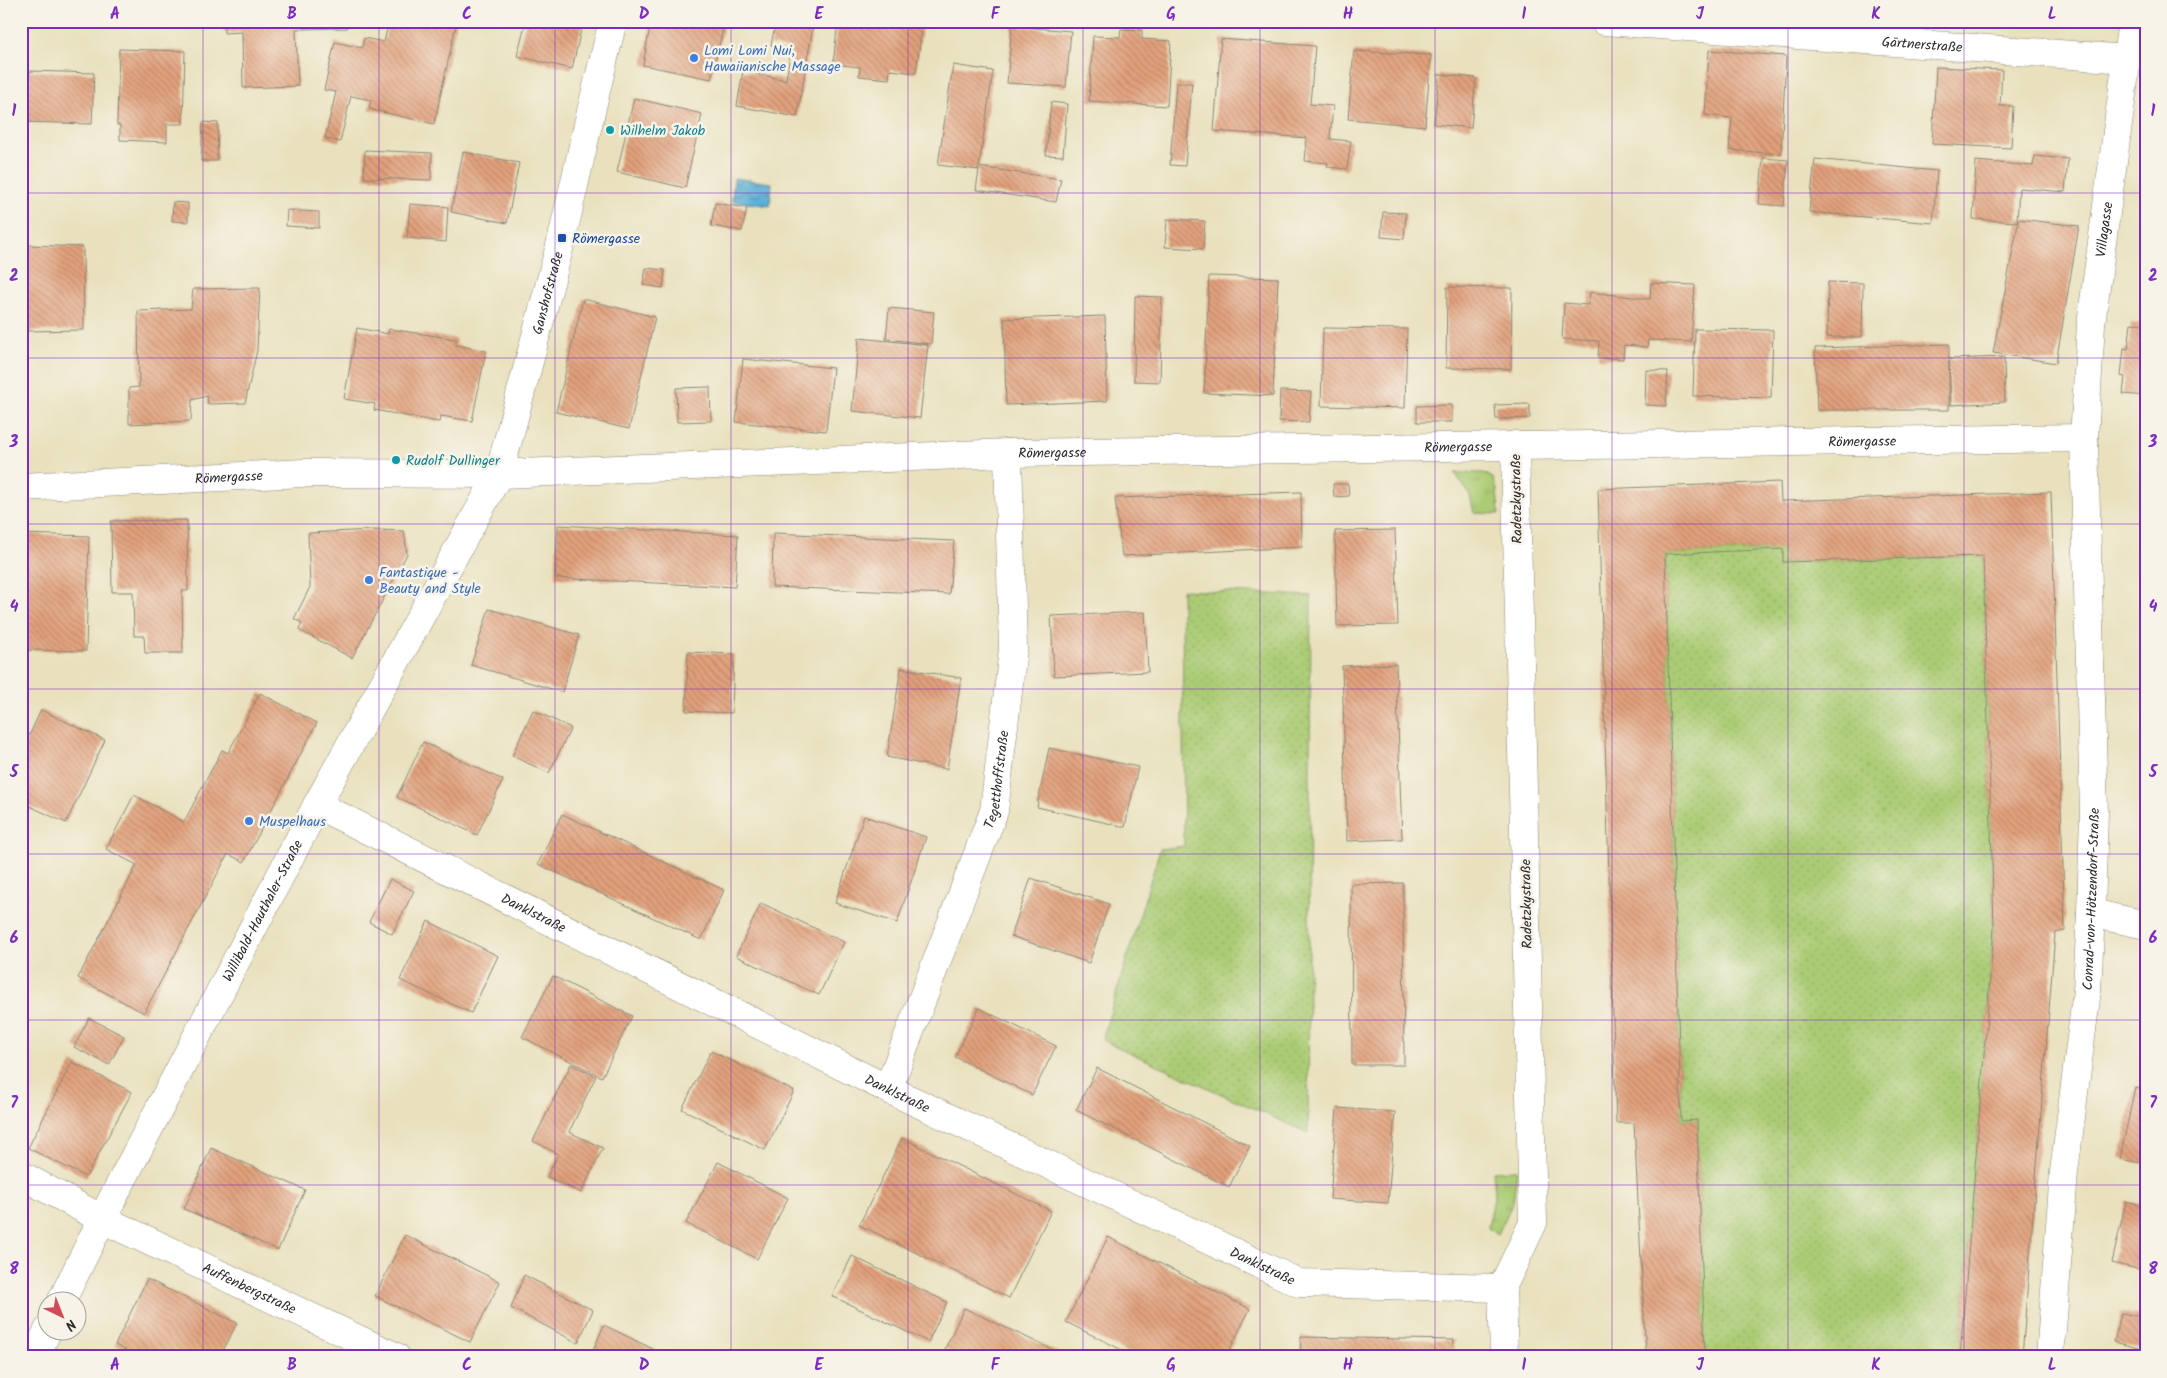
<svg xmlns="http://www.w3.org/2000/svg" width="2167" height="1378" font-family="Kalam,sans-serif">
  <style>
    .grass { fill: url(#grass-tufts); stroke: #6b7c50 }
    .park { fill: url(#park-dots); stroke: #6b7c50 }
    .water { fill: url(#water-waves); stroke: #426d80 }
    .building { fill: url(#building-back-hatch) }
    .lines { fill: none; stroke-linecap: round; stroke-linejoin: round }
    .minor-casing { stroke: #8a8674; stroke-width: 29 }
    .minor { stroke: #fff; stroke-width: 28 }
    .grid { fill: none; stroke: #7b2cbf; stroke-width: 1; stroke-opacity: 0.55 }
    .shop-dot { fill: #3f7fe0; stroke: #f7f3e8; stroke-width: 2 }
    .culture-dot { fill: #0f9aa8; stroke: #f7f3e8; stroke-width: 2 }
    .transit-dot { fill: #1a4fb4; stroke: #f7f3e8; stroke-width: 2 }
    .labels { text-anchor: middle; stroke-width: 5; stroke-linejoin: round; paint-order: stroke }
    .street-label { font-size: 14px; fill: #2b2b2b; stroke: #f7f3e8 }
    .shop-label { font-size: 14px; fill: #366cbe; stroke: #f7f3e8; text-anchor: start }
    .culture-label { font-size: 14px; fill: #0d838f; stroke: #f7f3e8; text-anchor: start }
    .transit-label { font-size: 14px; fill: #164399; stroke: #f7f3e8; text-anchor: start }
    .neatline { fill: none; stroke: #7b2cbf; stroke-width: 2 }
    .grid-label { font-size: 16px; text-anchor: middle; font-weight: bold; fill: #7b2cbf }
  </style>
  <defs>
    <pattern id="grass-tufts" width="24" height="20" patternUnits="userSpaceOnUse" patternTransform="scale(1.25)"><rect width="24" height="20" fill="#abcc74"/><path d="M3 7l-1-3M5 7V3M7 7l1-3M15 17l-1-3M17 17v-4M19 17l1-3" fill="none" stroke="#93af65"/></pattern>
    <pattern id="park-dots" width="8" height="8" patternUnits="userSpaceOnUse" patternTransform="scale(1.25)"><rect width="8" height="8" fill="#abcc74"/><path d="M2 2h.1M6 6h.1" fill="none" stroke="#93af65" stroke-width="1.8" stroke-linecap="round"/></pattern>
    <pattern id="water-waves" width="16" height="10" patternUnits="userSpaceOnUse" patternTransform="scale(1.25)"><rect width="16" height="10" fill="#5aafd6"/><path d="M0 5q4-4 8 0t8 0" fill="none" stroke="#4b8fae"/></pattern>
    <pattern id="building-back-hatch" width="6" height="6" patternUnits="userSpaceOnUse" patternTransform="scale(1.25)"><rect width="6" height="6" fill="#e2a17c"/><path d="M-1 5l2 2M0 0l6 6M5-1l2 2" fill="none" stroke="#b78366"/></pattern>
  </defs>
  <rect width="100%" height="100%" fill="#f7f3e8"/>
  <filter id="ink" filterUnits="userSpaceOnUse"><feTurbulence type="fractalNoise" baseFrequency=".02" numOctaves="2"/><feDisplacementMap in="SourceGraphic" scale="10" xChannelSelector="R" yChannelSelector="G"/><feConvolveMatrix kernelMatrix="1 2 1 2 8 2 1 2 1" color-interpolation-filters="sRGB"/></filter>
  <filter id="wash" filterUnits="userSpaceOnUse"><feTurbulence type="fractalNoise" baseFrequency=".0096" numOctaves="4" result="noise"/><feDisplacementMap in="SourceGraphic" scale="20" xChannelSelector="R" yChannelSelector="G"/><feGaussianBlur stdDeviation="1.12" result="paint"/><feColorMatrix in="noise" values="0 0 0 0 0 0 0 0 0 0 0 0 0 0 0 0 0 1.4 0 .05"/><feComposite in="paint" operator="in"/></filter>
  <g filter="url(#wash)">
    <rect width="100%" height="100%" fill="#e9e1be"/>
    <g class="grass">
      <path d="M1455,473H1484L1493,478L1497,490L1499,514L1474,513L1470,495Z"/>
      <path d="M1517,1170L1513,1202L1498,1234L1488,1228L1495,1193L1493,1171Z"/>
    </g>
    <g class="park">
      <path d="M1783,549L1784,562L1983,556L1994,928L1960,1357H1705L1697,1120L1681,1121L1665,554Z"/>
      <path d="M1182,590L1311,596L1308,1133L1102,1040L1160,849L1184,846Z"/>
    </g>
    <path class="water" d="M734,178L772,183L770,206L732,201Z"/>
    <g id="blocks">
      <g class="building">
        <rect x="21" y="21" width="6" height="6"/>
        <path d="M224,21H347V28L296,29L298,86L243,88L242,32L224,33Z"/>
        <path d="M389,21H457L434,124L369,109L371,100L351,96L340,142L325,138L336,92L324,90L335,42L362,48L364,38L384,42Z"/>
        <path d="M526,21H583L572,69L517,56Z"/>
        <path d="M651,21H725L711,79L643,65Z"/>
        <path d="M776,21H814L797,117L737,106L743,71L786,80L791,49L771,45Z"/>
        <path d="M838,21H923L916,73L890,70L889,79L859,76L860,67L833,64Z"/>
        <path d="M1012,26L1071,31L1066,87L1007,83Z"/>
        <path d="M1121,29L1142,30V39L1171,41L1167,106L1089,101L1093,36L1120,37Z"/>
        <path d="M1221,39L1315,46L1310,104L1333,106L1330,139L1351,141L1347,169L1327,167L1328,163L1305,161L1307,138L1214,131Z"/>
        <path d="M119,49L185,51L183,124H167V142L120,140V125H117Z"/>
        <path d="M1709,50L1786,56L1781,154L1729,150L1732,118L1705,115Z"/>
        <path d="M1354,51L1431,55L1425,126L1348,119Z"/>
        <path d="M953,65L993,71L979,167L1061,179L1056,202L976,190L979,170L938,165Z"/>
        <path d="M1936,67L2002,70L2000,106H2013L2011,148L1932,144Z"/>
        <path d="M30,71L94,73L92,124L23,122L24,90L29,91Z"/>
        <path d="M1439,74L1476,78L1471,128L1434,124Z"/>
        <path d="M1176,83H1192L1185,166L1170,165Z"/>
        <path d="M634,98L702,114L685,188L617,172Z"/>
        <path d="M1051,102L1067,104L1063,156L1046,155Z"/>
        <path d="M203,122L218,123L217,161H201Z"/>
        <path d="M2146,134V146L2142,145Z"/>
        <path d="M365,150L432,153L431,180L364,178Z"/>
        <path d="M463,152L519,163L507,223L451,212Z"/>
        <path d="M2035,156L2068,159L2065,192L2019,188L2017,222L1973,219L1976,161L2033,166Z"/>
        <path d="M1763,158L1788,160L1784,206L1759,204Z"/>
        <path d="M1815,159L1937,171L1933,223L1809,212Z"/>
        <path d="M173,202L188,203V222L172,221Z"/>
        <path d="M715,203L747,208L742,231L711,226Z"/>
        <path d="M410,204L448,207L446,242L407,238Z"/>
        <path d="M287,210L319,212V228L286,226Z"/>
        <path d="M1383,212L1406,213L1404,239L1381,237Z"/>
        <path d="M1167,219L1205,221L1203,249L1165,247Z"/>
        <path d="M2019,219L2079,226L2056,363L1993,353Z"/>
        <path d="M28,245L83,247L84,330L27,331Z"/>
        <path d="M646,268L665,270L663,288L643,285Z"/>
        <path d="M1209,276L1278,278L1273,396L1204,393Z"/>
        <path d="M1828,282L1863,283L1862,337H1827Z"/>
        <path d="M1651,283L1695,285L1691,342L1648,340L1647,347L1624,345L1623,359L1598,358L1599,341L1562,339L1564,303L1588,305L1590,292L1650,299Z"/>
        <path d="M1447,287L1512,288L1511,369L1446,368Z"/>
        <path d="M260,288L257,350L245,403L208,404L207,396L192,400L191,421L129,424V388L139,387L138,311L191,309L193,289Z"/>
        <path d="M1135,296L1162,297L1160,382L1134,381Z"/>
        <path d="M583,299L655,317L629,429L556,412Z"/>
        <path d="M889,308L934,312L931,344L886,339Z"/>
        <path d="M1105,316L1107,401L1006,405L1004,319Z"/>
        <path d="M2131,323L2146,324V396L2123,394L2125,377L2121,376L2124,348L2128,349Z"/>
        <path d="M357,328L388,334L389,329L456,339V345L486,351L472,421L441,416L439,422L374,410L375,404L344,399Z"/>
        <path d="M1323,328L1407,329L1405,408L1321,406Z"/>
        <path d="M1695,329L1773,330L1771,398L1693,396Z"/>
        <path d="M859,338L928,345L920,418L852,411Z"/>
        <path d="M1949,344V359L2004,357L2005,402L1951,405L1949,361V410H1817L1815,348Z"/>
        <path d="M743,359L833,368L826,431L736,422Z"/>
        <path d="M1646,370L1668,371L1666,406L1645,405Z"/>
        <path d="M710,387L711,421L677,422L676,388Z"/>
        <path d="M1280,391L1311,392L1309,422L1279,421Z"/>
        <path d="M1530,404V418L1496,419L1495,405Z"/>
        <path d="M1452,405V422H1417V406Z"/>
        <path d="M1780,482L1781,501L2051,492L2065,931L2055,933L2022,1357H1960L1994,928L1983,556L1783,562V549L1665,554L1681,1121L1697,1120L1705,1357H1646L1634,1123H1616L1598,489Z"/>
        <path d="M1333,484H1348L1349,496L1334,497Z"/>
        <path d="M1301,492L1302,547L1122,556L1115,498Z"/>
        <path d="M187,520L188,591H182L183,653H145L144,636H134L133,592H112L111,521Z"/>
        <path d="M558,525L738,535L735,587L555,578Z"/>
        <path d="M373,530L404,531L407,554L352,658L299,630L302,623L294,619L310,587L308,533Z"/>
        <path d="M1395,530L1398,625L1337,626L1335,531Z"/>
        <path d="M773,533L954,541L949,594L772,587Z"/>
        <path d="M21,534L89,536L86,651L21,650Z"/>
        <path d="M489,609L579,635L562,692L471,665Z"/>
        <path d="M1145,612L1148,672L1054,676L1051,616Z"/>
        <path d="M688,652L734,654L732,713L686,711Z"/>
        <path d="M1396,664L1402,839L1347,841L1342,666Z"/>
        <path d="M901,668L961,678L947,769L887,757Z"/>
        <path d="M260,693L317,723L244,862L228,854L144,1013L78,978L137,865L106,849L134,795L184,822L222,750L228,753Z"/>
        <path d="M41,710L105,740L66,823L21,802V753Z"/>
        <path d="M533,710L571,728L549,773L512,756Z"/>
        <path d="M423,742L503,780L477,835L397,797Z"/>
        <path d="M1049,748L1138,767L1125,827L1037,807Z"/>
        <path d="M562,814L724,890L701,940L538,864Z"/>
        <path d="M864,816L926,837L897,923L835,903Z"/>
        <path d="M1031,878L1109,904L1089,963L1011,936Z"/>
        <path d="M390,879L414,891L392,934L369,922Z"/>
        <path d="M1403,883L1404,1065H1352L1351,884Z"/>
        <path d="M21,891L28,894L21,907Z"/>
        <path d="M761,903L844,942L819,995L736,956Z"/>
        <path d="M428,921L498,956L471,1013L400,980Z"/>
        <path d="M553,976L632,1016L602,1077L522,1037Z"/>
        <path d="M979,1008L1056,1046L1032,1095L955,1057Z"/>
        <path d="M89,1018L124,1036L109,1065L74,1047Z"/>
        <path d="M711,1051L794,1091L765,1150L682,1109Z"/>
        <path d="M72,1062L132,1092L86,1177L28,1148Z"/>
        <path d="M571,1064L596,1076L569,1132L603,1148L581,1193L547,1177L558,1154L533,1141Z"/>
        <path d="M1097,1068L1250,1146L1229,1187L1076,1110Z"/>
        <path d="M2135,1087L2146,1089V1164L2120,1159Z"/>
        <path d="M1337,1108L1395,1112L1388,1203L1330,1199Z"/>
        <path d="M902,1138L1051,1211L1009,1298L859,1225Z"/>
        <path d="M211,1148L305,1190L278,1250L184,1209Z"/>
        <path d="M718,1162L788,1198L757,1259L686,1223Z"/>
        <path d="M2126,1201L2146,1206V1271L2112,1263Z"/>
        <path d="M405,1235L500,1282L470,1342L375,1296Z"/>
        <path d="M1108,1237L1250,1309L1226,1357H1136L1066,1322Z"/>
        <path d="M852,1256L947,1302L928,1342L832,1296Z"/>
        <path d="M524,1275L593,1310L578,1343L511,1308Z"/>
        <path d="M147,1279L237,1323L220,1357H140L115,1345Z"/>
        <path d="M964,1308L1068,1357H962L945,1349Z"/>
        <path d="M2121,1313L2146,1318V1350L2114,1342Z"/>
        <path d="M604,1325L669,1357H590Z"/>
        <path d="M1301,1337L1454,1340L1453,1357H1300Z"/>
      </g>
    </g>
  </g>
  <g filter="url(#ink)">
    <use href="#blocks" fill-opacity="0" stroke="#8a8674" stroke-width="1"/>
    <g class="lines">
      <g class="minor-casing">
        <g id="minor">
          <path id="s1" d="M1604,21L2127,59"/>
          <path id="s2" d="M21,487L304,473L499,474L1008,453L2084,438"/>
          <path id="s3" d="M317,805L888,1089L1299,1283L1502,1288"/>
          <path d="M2091,913L2146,925"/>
          <path id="s4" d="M888,1089L994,811L1013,649L1008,453"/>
          <path id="s5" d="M21,1175L102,1219L396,1357"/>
          <path id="s6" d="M62,1300L102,1219L317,805L499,474L562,238L592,107L613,21"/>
          <path d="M35,1357L48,1330"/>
          <path d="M1504,1357L1502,1288L1533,1223L1515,445"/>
          <path id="s7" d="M2050,1357L2064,1172L2087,990L2091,913L2094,813L2084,438L2091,324L2132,21"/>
        </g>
      </g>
      <use href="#minor" class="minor"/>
    </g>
  </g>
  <path class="grid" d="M203,21V1357M379,21V1357M555,21V1357M731,21V1357M908,21V1357M1083,21V1357M1260,21V1357M1435,21V1357M1612,21V1357M1788,21V1357M1964,21V1357M21,193H2146M21,358H2146M21,524H2146M21,689H2146M21,854H2146M21,1020H2146M21,1185H2146"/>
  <g class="shop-dot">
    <circle cx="694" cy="58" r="5"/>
    <circle cx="369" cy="580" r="5"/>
    <circle cx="249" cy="821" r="5"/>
  </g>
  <g class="culture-dot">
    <circle cx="610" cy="130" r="5"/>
    <circle cx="396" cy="460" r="5"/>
  </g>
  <rect class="transit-dot" x="557" y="233" width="10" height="10" rx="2.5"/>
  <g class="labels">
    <g class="street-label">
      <text dy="5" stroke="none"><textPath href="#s1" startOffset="319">Gärtnerstraße</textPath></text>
      <text dy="5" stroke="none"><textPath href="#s7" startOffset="1131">Villagasse</textPath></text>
      <text dy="5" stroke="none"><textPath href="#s6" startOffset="1122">Ganshofstraße</textPath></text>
      <text dy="5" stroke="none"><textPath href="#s2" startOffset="1842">Römergasse</textPath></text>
      <text dy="5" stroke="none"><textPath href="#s2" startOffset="1438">Römergasse</textPath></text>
      <text dy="5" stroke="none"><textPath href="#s2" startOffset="1032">Römergasse</textPath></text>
      <text dy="5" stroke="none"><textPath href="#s2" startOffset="208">Römergasse</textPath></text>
      <text transform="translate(1516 499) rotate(-91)" y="5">Radetzkystraße</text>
      <text dy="5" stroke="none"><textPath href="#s4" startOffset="329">Tegetthoffstraße</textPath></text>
      <text dy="5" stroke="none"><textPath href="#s7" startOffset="460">Conrad-von-Hötzendorf-Straße</textPath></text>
      <text transform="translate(1526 904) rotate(-91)" y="5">Radetzkystraße</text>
      <text dy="5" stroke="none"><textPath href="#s6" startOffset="438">Willibald-Hauthaler-Straße</textPath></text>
      <text dy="5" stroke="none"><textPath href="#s3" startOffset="242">Danklstraße</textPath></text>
      <text dy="5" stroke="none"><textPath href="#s3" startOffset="648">Danklstraße</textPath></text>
      <text dy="5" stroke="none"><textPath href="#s3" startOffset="1052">Danklstraße</textPath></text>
      <text dy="5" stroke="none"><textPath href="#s5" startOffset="255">Auffenbergstraße</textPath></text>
    </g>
    <g class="shop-label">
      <text x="704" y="55">Lomi Lomi Nui,<tspan x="704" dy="16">Hawaiianische Massage</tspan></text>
      <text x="379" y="577">Fantastique -<tspan x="379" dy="16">Beauty and Style</tspan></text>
      <text x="259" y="826">Muspelhaus</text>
    </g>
    <g class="culture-label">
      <text x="620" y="135">Wilhelm Jakob</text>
      <text x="406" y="465">Rudolf Dullinger</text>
    </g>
    <g class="transit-label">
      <text x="572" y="243">Römergasse</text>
    </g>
  </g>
  <rect width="2167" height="1378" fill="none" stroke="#f7f3e8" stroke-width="55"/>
  <g transform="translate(62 1316) rotate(137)"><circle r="24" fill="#f7f3e8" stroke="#a5a39c"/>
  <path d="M0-4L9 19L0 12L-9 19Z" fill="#d1495b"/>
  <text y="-8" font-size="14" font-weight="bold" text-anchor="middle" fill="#2b2b2b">N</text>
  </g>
  <rect x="28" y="28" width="2112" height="1322" class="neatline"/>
  <g class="grid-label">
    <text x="115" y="19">A</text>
    <text x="292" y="19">B</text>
    <text x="467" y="19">C</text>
    <text x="644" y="19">D</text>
    <text x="819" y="19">E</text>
    <text x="995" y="19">F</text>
    <text x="1171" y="19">G</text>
    <text x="1348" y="19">H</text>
    <text x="1524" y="19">I</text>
    <text x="1700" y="19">J</text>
    <text x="1876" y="19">K</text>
    <text x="2052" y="19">L</text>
    <text x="14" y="116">1</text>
    <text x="2153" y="116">1</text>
    <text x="14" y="281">2</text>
    <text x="2153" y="281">2</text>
    <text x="14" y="447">3</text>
    <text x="2153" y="447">3</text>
    <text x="14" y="612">4</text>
    <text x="2153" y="612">4</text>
    <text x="14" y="777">5</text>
    <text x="2153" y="777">5</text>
    <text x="14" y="943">6</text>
    <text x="2153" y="943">6</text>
    <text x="14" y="1108">7</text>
    <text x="2153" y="1108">7</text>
    <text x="14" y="1274">8</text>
    <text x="2153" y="1274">8</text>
    <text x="115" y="1370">A</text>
    <text x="292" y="1370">B</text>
    <text x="467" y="1370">C</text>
    <text x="644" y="1370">D</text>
    <text x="819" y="1370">E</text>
    <text x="995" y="1370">F</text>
    <text x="1171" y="1370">G</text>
    <text x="1348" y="1370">H</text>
    <text x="1524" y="1370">I</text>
    <text x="1700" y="1370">J</text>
    <text x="1876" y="1370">K</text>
    <text x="2052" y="1370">L</text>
  </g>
</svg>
